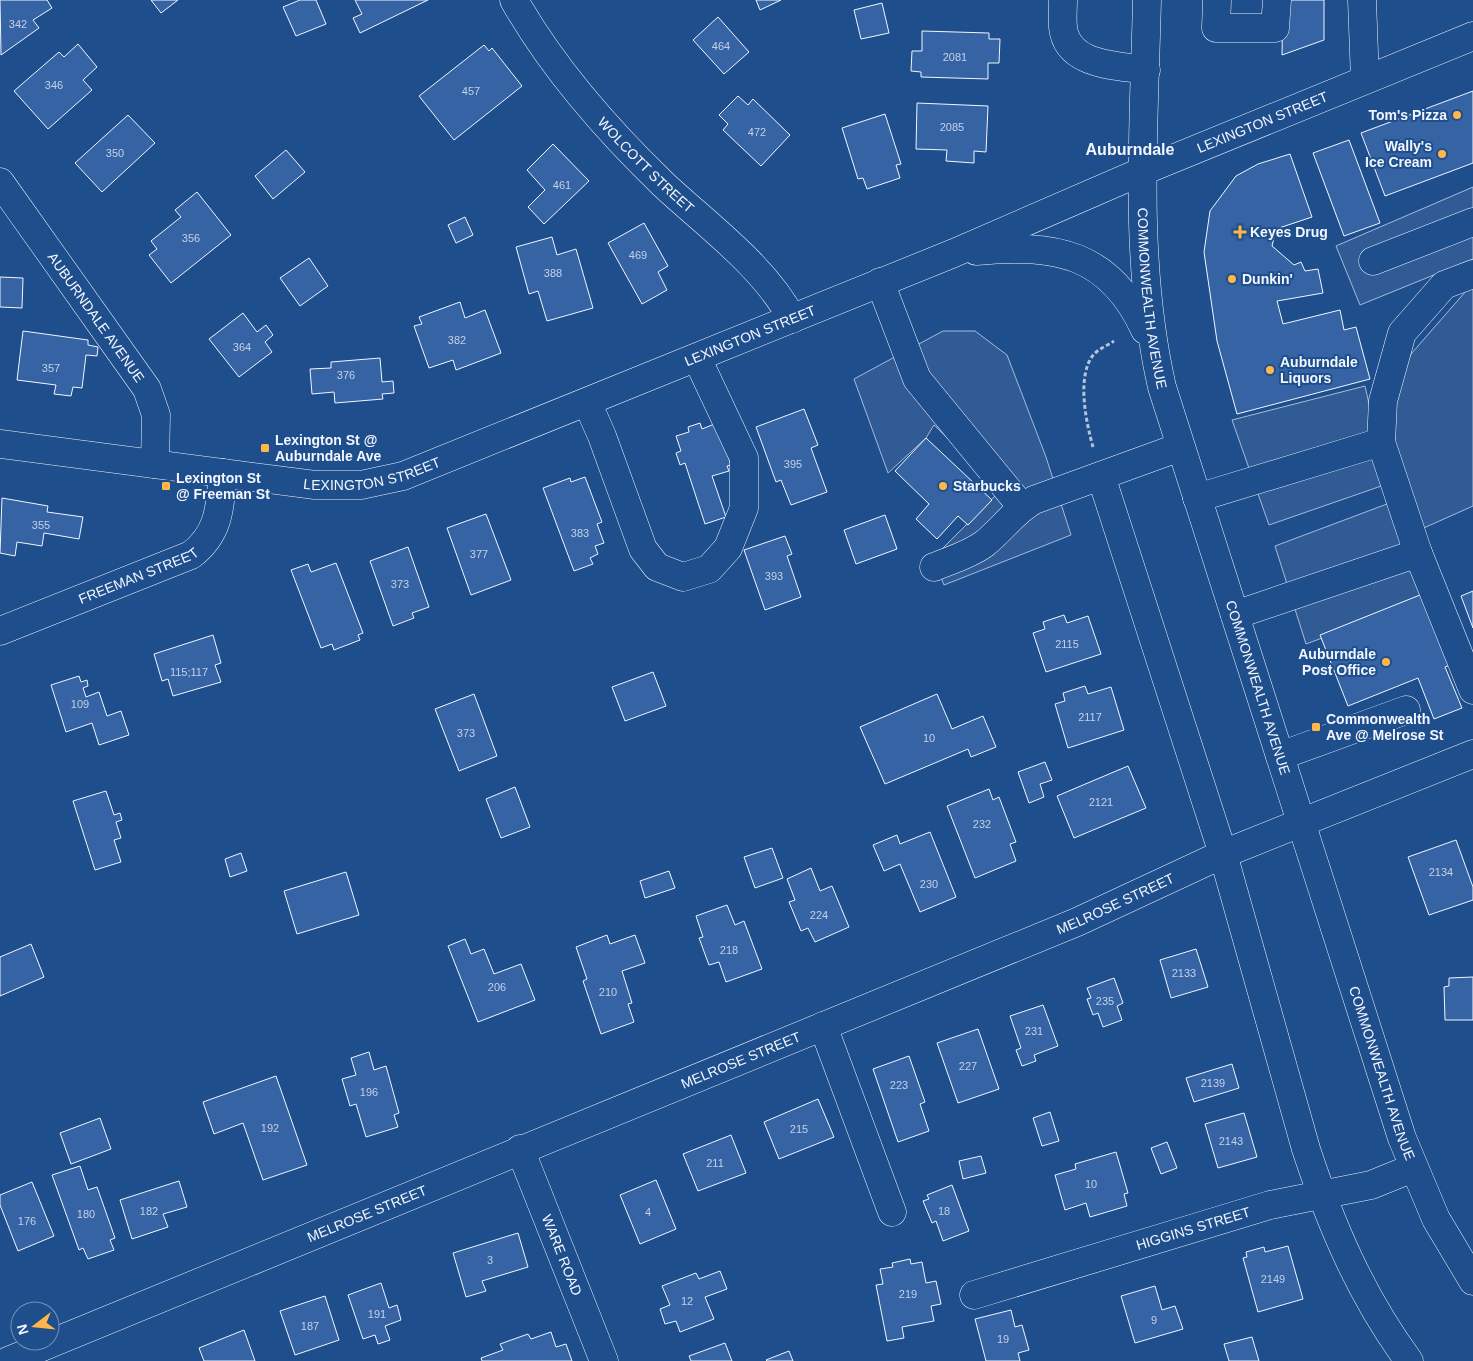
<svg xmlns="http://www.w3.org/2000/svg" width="1473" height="1361" font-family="Arial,sans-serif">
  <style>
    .parking { fill: #305b95; stroke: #a8bbd7 }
    .building { fill: #3563a3; stroke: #f2f6ff }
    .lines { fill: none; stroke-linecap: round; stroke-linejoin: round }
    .minor-casing { stroke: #f2f6ff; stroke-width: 29 }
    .major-casing { stroke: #f2f6ff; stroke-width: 29 }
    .path { stroke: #b3c4dc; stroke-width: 3; stroke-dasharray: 4 2.5; stroke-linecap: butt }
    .minor { stroke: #1f4e8c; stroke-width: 28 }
    .major { stroke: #1f4e8c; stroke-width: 28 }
    .poi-dot { fill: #ffb74d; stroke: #1f4e8c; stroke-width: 2 }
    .labels { text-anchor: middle; stroke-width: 4; stroke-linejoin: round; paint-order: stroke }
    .number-label { font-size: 11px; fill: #c3d1e8 }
    .poi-label { font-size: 14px; font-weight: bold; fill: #f2f6ff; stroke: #1f4e8c; text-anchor: start }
    .street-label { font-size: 14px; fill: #f2f6ff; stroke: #1f4e8c }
    .quarter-label { font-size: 16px; font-weight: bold; fill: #f2f6ff; stroke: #1f4e8c }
  </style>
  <rect width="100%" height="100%" fill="#1f4e8c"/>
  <g class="parking">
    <path d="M1473,187V259L1360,305L1336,246Z"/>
    <path d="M1473,288V506L1417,531L1391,449L1390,400L1411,354L1466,291Z"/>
    <path d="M943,331H975L1007,355L1046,457L1071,535L944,585L933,558L996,495L983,472L934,425L926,438L888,473L854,379Z"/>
    <path d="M1365,386L1387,484L1269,525L1232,420Z"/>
    <path d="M1395,501L1427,599L1306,644L1275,546Z"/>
  </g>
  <g class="building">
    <path d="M0,0H47L52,8L33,20L39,28L1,55Z"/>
    <path d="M151,0H178L161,13Z"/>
    <path d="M300,0H316L326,24L296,36L283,7Z"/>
    <path d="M355,0H428L360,33L353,18L362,14Z"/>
    <path d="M756,0H781L760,10Z"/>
    <path d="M1283,0H1324V40L1282,55Z"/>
    <path d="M882,3L889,33L861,39L854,10Z"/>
    <path d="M718,17L749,52L724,74L693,40Z"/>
    <path d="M922,31L989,33V39H1000L999,63H988V79L921,77V72L911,71L912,51H922Z"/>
    <path d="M78,44L97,67L83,80L92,90L48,129L14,91L59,52L64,57Z"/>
    <path d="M484,45L489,51L492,48L522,86L454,140L419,96Z"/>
    <path d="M1473,91V163L1385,196L1361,133Z"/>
    <path d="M738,96L748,105L753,99L790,135L761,166L723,130L728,124L719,115Z"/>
    <path d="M917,103L988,106L986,152L974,151V163L946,161L947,150L916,149Z"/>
    <path d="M885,114L901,164L896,165L900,178L867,189L863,178L858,179L842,128Z"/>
    <path d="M128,115L155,143L102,192L75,163Z"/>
    <path d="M1349,140L1380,223L1344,236L1313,153Z"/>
    <path d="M553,144L589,181L544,224L528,207L545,190L527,170Z"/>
    <path d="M286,150L305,172L273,199L255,176Z"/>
    <path d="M1290,154L1312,217L1276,229L1272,246L1294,265L1301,262L1305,271L1318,269L1323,293L1277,301L1283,324L1340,310L1344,330L1356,327L1370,379L1237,414L1217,341L1204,252L1210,211L1236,176L1258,164Z"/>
    <path d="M197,192L231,235L171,283L149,255L157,249L151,241L181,217L175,210Z"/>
    <path d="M465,217L473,235L456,243L448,225Z"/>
    <path d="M644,223L668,266L658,272L667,290L642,304L608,243Z"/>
    <path d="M552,237L557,255L576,249L593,308L547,321L538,291L529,294L516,247Z"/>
    <path d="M309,258L328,286L300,306L280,278Z"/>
    <path d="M0,277L23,278L22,308L0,307Z"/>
    <path d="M460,302L465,318L485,310L501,353L456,370L453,360L429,368L414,326L422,324L419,317Z"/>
    <path d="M243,313L257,332L266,325L273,335L265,342L272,352L239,377L209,339Z"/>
    <path d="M23,331L88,340V345L98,347L97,356L86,355L82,388L73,387L71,396L54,394L56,385L17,380Z"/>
    <path d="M380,358L382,382L393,381L394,393L382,394L383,399L335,403L334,392L312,394L310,369L331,368V362Z"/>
    <path d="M804,409L818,445L811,448L827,492L791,505L781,480L776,482L756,427Z"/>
    <path d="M700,423L702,429L717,423L731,465L727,466L729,471L712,476L726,517L705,524L685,463L680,465L676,453L681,451L676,436L689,432L688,427Z"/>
    <path d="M926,438L992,500L968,525L958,516L937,539L916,519L929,504L895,471Z"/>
    <path d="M585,477L602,522L597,524L604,543L595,546L598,554L590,558L593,564L574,571L543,488L570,478L571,482Z"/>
    <path d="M2,498L48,506L47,512L83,517L79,539L44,533L42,546L17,542L15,556L0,553Z"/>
    <path d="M486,514L511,580L471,595L447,528Z"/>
    <path d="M885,515L897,549L856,564L844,530Z"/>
    <path d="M785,536L792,554L787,556L801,597L765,610L744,550Z"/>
    <path d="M408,547L429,607L412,613L414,618L393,626L370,561Z"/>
    <path d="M336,563L363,633L358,635L360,640L334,650L332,644L321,648L291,570L308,564L311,572Z"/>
    <path d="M1473,591V628L1461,596Z"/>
    <path d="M1425,593L1453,664L1445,667L1462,708L1434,719L1418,678L1348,706L1320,635Z"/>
    <path d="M1064,615L1067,623L1088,616L1101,654L1046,672L1033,633L1045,629L1043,622Z"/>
    <path d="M213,635L221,663L215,665L221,682L173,696L168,679L162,681L154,654Z"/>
    <path d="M653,672L666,706L625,721L612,687Z"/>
    <path d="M79,676L81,682L87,680L88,686L83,688L86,697L99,692L107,716L121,711L129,735L99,745L92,723L66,732L51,685Z"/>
    <path d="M1085,686L1088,694L1111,687L1124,730L1068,748L1055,704L1065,701L1063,693Z"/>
    <path d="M474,694L497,756L459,771L435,709Z"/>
    <path d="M937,694L952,729L983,716L996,747L971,757L968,749L885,784L860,727Z"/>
    <path d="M1045,762L1052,780L1040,784L1044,797L1029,803L1018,772Z"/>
    <path d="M1128,766L1146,808L1074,838L1057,796Z"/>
    <path d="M515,787L530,827L501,838L486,799Z"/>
    <path d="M989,789L993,800L999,797L1016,842L1010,844L1016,861L975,878L947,806Z"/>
    <path d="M106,791L114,815L120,813L122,820L116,822L121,838L114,840L121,862L95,870L73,801Z"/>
    <path d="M930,832L956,897L920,912L900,864L884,871L873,845L897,835L900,844Z"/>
    <path d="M1456,840L1473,887V900L1429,915L1408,857Z"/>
    <path d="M772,848L783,878L755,888L744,857Z"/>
    <path d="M241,853L247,871L230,877L225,859Z"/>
    <path d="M811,868L820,891L832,886L849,927L815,942L808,928L801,931L789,902L795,900L787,879Z"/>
    <path d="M669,871L675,888L645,898L640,881Z"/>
    <path d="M346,872L359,915L297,934L284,891Z"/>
    <path d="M727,905L735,925L744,921L762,969L726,982L719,962L709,965L699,938L703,937L696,916Z"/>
    <path d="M607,935L610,944L635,935L645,963L622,971L632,1003L628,1004L634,1022L601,1034L583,981L587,979L576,947Z"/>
    <path d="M465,939L471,954L484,949L494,974L521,964L535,1000L478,1022L448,946Z"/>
    <path d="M31,944L44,977L0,996V957Z"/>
    <path d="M1196,949L1208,987L1171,998L1160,960Z"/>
    <path d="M1473,977V1020H1445L1444,987L1449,986V978Z"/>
    <path d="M1114,978L1123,1003L1117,1006L1122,1020L1103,1027L1098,1013L1093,1015L1087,999L1091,998L1087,988Z"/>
    <path d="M1043,1005L1058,1046L1034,1055L1036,1061L1022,1066L1016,1050L1021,1048L1010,1016Z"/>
    <path d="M978,1029L999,1089L958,1103L937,1043Z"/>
    <path d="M369,1052L374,1070L386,1066L399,1113L394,1115L398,1127L366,1137L356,1104L350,1106L342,1079L356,1075L351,1058Z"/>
    <path d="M909,1056L925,1102L920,1104L929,1131L898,1142L873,1069Z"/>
    <path d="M1232,1064L1239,1088L1194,1102L1186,1078Z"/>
    <path d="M276,1076L307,1165L263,1180L243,1123L214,1134L203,1102Z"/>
    <path d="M818,1099L834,1137L779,1159L764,1122Z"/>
    <path d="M1050,1112L1059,1141L1042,1146L1033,1118Z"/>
    <path d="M1244,1113L1257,1157L1218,1168L1205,1124Z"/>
    <path d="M100,1118L111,1149L71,1164L60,1133Z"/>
    <path d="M731,1135L746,1173L698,1191L683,1154Z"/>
    <path d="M1167,1142L1177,1168L1161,1174L1151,1148Z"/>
    <path d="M1116,1152L1128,1193L1124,1194L1127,1206L1090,1217L1086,1203L1065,1210L1055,1175L1076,1169L1075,1164Z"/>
    <path d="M981,1156L986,1173L963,1179L959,1161Z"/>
    <path d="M80,1166L88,1190L97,1187L115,1238L110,1240L114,1250L88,1259L83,1248L79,1250L52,1175Z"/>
    <path d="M656,1180L676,1229L640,1244L620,1195Z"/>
    <path d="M179,1181L187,1207L163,1214L168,1227L132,1239L120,1200Z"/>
    <path d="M32,1182L54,1236L18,1251L0,1205V1195Z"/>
    <path d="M952,1185L969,1231L943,1241L936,1221L932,1223L923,1201L929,1199L927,1195Z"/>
    <path d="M518,1233L528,1267L482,1281L486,1291L466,1297L453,1253Z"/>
    <path d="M1288,1246L1303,1299L1258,1312L1243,1258L1247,1257L1246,1252L1264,1247L1265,1252Z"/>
    <path d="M910,1259L911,1264L922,1262L926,1283L936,1281L941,1304L931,1306L934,1321L902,1327L904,1338L887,1341L876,1285L883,1284L880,1269L893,1267L892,1263Z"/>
    <path d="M720,1271L727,1289L705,1297L714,1319L680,1332L676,1321L665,1324L660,1309L670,1305L662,1286L696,1273L699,1279Z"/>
    <path d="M381,1283L389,1308L397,1305L401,1320L385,1326L390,1340L378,1344L375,1335L363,1339L348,1295Z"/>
    <path d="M1155,1286L1162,1310L1175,1306L1183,1329L1135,1343L1121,1296Z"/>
    <path d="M325,1296L339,1340L295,1355L280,1311Z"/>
    <path d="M1011,1310L1015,1327L1022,1325L1029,1350L1018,1353L1020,1361H986L975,1319Z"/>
    <path d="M244,1330L255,1361H204L199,1348Z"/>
    <path d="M551,1332L556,1347L566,1344L572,1361H482L481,1358L503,1350L500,1344L528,1334L531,1339Z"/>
    <path d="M1252,1337L1259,1361H1229L1224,1344Z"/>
    <path d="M725,1343L732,1361H691L689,1356Z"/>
    <path d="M789,1351L793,1361H767L766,1360Z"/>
  </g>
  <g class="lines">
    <g class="minor-casing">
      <g id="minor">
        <path id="s1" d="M514,0C553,69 607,130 664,185C707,225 765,267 792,319"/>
        <path d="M1063,0C1063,9 1062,19 1063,27C1067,66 1116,65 1146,70"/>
        <path d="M1217,0L1216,28H1275L1277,0"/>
        <path d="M1362,0L1365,80"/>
        <path id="s2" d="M0,182L147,389L156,415L155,464"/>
        <path d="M1373,261L1473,222"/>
        <path d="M880,282L917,379L1022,507"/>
        <path d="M587,402L602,436L643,549L657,567L683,577L709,569L728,548L744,508V458L697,358"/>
        <path d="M1381,442L1418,553L1473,690"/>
        <path d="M1101,476L1223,854L1306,1149C1331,1225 1361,1296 1409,1361"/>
        <path d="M1197,498L1381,442L1383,401L1402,333L1444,285L1473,274"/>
        <path d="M934,567C951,560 969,555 984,544C1002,530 1014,511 1034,500L1180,447"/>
        <path d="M1235,615L1418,553"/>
        <path id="s3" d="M0,631L191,555C220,533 220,506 223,473"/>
        <path d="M1280,756L1406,710"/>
        <path d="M823,1026L892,1212"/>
        <path id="s4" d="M520,1149L604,1361"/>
        <path id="s5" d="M974,1295L1270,1205L1371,1185L1413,1168"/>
        <path id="s6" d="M8,1361L1077,922L1223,854L1473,754"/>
      </g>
    </g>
    <g class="major-casing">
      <g id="major">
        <path id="s7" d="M1147,0C1144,129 1133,260 1162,387L1402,1138L1436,1219L1473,1281"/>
        <path d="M976,251C1055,243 1110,253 1145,330"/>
        <path id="s8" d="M0,444L315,485H361L403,476L954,253L1143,171L1473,36"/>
      </g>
    </g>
    <path class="path" d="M1093,447C1086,422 1076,375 1094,354C1099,349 1108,345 1114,341"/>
    <use href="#minor" class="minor"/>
    <use href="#major" class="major"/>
  </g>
  <g class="poi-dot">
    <circle cx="1457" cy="115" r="5"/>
    <circle cx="1442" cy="154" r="5"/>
    <path d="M1237.5 224.5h5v5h5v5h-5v5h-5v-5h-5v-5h5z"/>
    <circle cx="1232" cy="279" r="5"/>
    <circle cx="1270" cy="370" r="5"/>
    <rect x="260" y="443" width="10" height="10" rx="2.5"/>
    <rect x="161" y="481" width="10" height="10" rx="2.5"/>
    <circle cx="943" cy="486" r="5"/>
    <circle cx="1386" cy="662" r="5"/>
    <rect x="1311" y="722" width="10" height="10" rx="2.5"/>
  </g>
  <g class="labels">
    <g class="number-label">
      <text x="18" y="28">342</text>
      <text x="721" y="50">464</text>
      <text x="955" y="61">2081</text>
      <text x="54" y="89">346</text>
      <text x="471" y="95">457</text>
      <text x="952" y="131">2085</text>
      <text x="757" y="136">472</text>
      <text x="115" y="157">350</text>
      <text x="562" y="189">461</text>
      <text x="191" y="242">356</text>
      <text x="638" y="259">469</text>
      <text x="553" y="277">388</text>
      <text x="457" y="344">382</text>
      <text x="242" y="351">364</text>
      <text x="51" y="372">357</text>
      <text x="346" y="379">376</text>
      <text x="793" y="468">395</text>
      <text x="41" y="529">355</text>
      <text x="580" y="537">383</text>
      <text x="479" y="558">377</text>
      <text x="774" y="580">393</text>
      <text x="400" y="588">373</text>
      <text x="1067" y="648">2115</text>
      <text x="189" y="676">115;117</text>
      <text x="80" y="708">109</text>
      <text x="1090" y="721">2117</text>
      <text x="466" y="737">373</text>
      <text x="929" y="742">10</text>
      <text x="1101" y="806">2121</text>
      <text x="982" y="828">232</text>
      <text x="1441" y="876">2134</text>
      <text x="929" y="888">230</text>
      <text x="819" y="919">224</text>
      <text x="729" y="954">218</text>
      <text x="1184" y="977">2133</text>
      <text x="497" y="991">206</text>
      <text x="608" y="996">210</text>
      <text x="1105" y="1005">235</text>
      <text x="1034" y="1035">231</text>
      <text x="968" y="1070">227</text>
      <text x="1213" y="1087">2139</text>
      <text x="899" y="1089">223</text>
      <text x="369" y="1096">196</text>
      <text x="270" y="1132">192</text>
      <text x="799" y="1133">215</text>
      <text x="1231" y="1145">2143</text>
      <text x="715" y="1167">211</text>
      <text x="1091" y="1188">10</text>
      <text x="149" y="1215">182</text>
      <text x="944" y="1215">18</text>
      <text x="648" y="1216">4</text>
      <text x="86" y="1218">180</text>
      <text x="27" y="1225">176</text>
      <text x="490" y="1264">3</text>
      <text x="1273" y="1283">2149</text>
      <text x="908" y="1298">219</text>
      <text x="687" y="1305">12</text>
      <text x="377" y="1318">191</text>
      <text x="1154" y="1324">9</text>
      <text x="310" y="1330">187</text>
      <text x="1003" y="1343">19</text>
    </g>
    <g class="poi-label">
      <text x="1447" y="120" text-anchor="end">Tom's Pizza</text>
      <text x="1432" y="151" text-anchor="end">Wally's<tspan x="1432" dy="16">Ice Cream</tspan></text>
      <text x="1250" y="237">Keyes Drug</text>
      <text x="1242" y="284">Dunkin'</text>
      <text x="1280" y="367">Auburndale<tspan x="1280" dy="16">Liquors</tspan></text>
      <text x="275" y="445">Lexington St @<tspan x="275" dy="16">Auburndale Ave</tspan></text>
      <text x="176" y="483">Lexington St<tspan x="176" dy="16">@ Freeman St</tspan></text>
      <text x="953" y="491">Starbucks</text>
      <text x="1376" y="659" text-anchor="end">Auburndale<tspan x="1376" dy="16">Post Office</tspan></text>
      <text x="1326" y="724">Commonwealth<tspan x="1326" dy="16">Ave @ Melrose St</tspan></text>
    </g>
    <g class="street-label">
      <text dy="5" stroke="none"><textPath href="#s8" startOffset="1336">LEXINGTON STREET</textPath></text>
      <text dy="5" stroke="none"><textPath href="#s1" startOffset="212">WOLCOTT STREET</textPath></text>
      <text dy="5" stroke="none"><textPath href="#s7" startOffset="299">COMMONWEALTH AVENUE</textPath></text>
      <text dy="5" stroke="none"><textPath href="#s2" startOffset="166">AUBURNDALE AVENUE</textPath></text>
      <text dy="5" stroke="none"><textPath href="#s8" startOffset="781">LEXINGTON STREET</textPath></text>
      <text dy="5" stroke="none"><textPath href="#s8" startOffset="376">LEXINGTON STREET</textPath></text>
      <text dy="5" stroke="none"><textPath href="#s3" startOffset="149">FREEMAN STREET</textPath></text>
      <text dy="5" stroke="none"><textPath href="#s7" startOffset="704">COMMONWEALTH AVENUE</textPath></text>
      <text dy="5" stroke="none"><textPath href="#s6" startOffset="1198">MELROSE STREET</textPath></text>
      <text dy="5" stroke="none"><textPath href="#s6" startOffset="792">MELROSE STREET</textPath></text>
      <text dy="5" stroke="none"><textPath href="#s7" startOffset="1109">COMMONWEALTH AVENUE</textPath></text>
      <text dy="5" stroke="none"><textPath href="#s6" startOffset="388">MELROSE STREET</textPath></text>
      <text dy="5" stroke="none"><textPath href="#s5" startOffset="229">HIGGINS STREET</textPath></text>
      <text dy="5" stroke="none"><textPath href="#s4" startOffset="114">WARE ROAD</textPath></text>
    </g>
    <g class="quarter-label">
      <text x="1130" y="155">Auburndale</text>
    </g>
  </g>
  <g transform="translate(35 1326) rotate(254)"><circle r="24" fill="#1f4e8c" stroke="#7391ba"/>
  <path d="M0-4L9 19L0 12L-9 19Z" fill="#ffb74d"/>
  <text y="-8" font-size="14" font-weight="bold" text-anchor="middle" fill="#f2f6ff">N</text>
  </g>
</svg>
